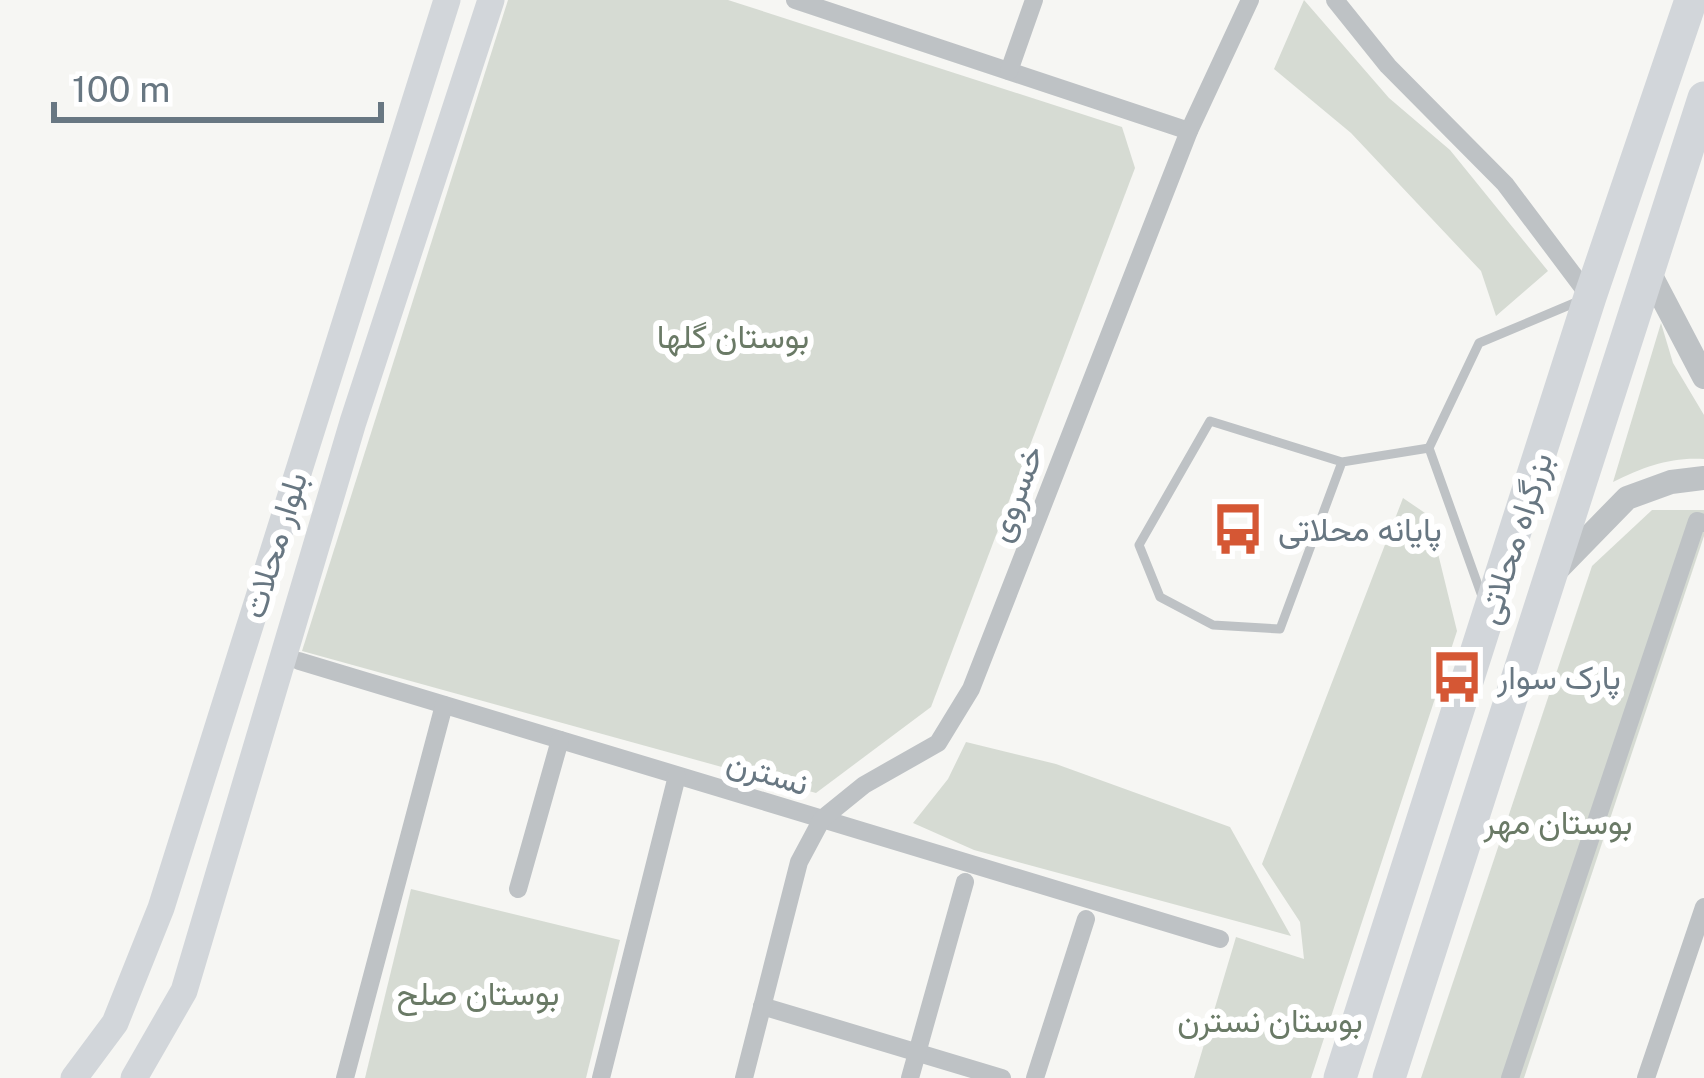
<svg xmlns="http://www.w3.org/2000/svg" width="1704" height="1078" font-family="'Public Sans',Vazirmatn,sans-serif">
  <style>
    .green { fill: #d6dbd3 }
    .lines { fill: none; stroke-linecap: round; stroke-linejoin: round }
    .service { stroke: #bec2c5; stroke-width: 9 }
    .minor { stroke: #bec2c5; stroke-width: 18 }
    .tertiary { stroke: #bec2c5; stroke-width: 24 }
    .secondary { stroke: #d2d6da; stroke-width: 27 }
    .trunk { stroke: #d2d6da; stroke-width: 33 }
    .labels { text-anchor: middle; stroke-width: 12; stroke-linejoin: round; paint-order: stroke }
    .park-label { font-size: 33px; fill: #6a7a66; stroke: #fff }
    .street-label { font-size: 33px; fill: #687782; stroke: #fff }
    .poi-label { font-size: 33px; fill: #687782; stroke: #fff; text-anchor: start }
  </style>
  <rect width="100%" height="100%" fill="#f6f6f3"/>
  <g class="green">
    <path d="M508,0H728L1122,127L1135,168L931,707L816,793L302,651Z"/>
    <path d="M1304,0L1389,98L1450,150L1548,271L1496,316L1481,271L1351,133L1274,69Z"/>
    <path d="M1661,323L1673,363L1704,415V459C1669,457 1644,467 1613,482Z"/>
    <path d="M1403,498L1425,513L1432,529L1457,631L1311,1078H1194L1236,937L1304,959L1300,922L1262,864Z"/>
    <path d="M1652,510H1704V536L1524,1078H1421L1592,566Z"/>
    <path d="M966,742L1056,764L1230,827L1291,936L974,850L913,823L948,779Z"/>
    <path d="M411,889L620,940L586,1078H365Z"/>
  </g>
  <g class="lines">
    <g class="service">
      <path d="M1342,462L1280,629L1213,625L1160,597L1139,545L1210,421L1342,462L1429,448"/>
      <path d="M1483,599L1429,448L1479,343L1579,301"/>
    </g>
    <g class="minor">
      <path d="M795,0L1189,131"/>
      <path d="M1335,0L1388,66L1505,184L1590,297"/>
      <path d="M1009,71L1034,0"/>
      <path d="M299,661L1220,939"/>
      <path d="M518,889L560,740"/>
      <path d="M762,1006L1002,1078"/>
      <path d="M345,1078L444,705"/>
      <path d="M601,1078L677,776"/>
      <path d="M744,1078L799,862L822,819L864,785L938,743L971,689L1189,131L1250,0"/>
      <path d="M910,1078L965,882"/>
      <path d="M1035,1078L1086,919"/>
      <path d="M1510,1078L1697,521L1704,523"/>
      <path d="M1646,1078L1704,907"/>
    </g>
    <g class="tertiary">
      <path d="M1649,272L1704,377"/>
      <path d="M1552,575L1627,498L1671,482L1704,478"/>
    </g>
    <g class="secondary">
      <path d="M74,1078L115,1023L161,908L447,0"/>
      <path d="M134,1078L184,991L353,422L491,0"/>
    </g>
    <g class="trunk">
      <path d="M1340,1078L1590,297L1691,0"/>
      <path d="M1389,1078L1704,98"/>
    </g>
  </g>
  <defs>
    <g id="bus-bare" transform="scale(4.14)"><path d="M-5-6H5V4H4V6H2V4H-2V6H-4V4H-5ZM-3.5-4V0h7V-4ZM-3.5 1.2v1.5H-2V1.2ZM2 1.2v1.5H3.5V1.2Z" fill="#d55734" stroke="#fff" stroke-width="2.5" paint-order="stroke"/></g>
  </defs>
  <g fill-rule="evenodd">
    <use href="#bus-bare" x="1238" y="529"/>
    <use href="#bus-bare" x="1457" y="677"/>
  </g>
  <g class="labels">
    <g class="park-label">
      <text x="733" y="348">بوستان گلها</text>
      <text x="1558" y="834">بوستان مهر</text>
      <text x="478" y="1005">بوستان صلح</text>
      <text x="1270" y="1032">بوستان نسترن</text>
    </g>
    <g class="street-label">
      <text transform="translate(1015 493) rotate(-69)" y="12">خسروی</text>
      <text transform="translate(1514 538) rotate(-72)" y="12">بزرگراه محلاتی</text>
      <text transform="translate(274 545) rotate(-73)" y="12">بلوار محلات</text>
      <text transform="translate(768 772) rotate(17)" y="12">نسترن</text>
    </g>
    <g class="poi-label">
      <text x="1278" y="541">پایانه محلاتی</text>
      <text x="1497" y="689">پارک سوار</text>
    </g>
  </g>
  <path d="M54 102v18h327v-18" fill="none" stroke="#687782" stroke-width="6"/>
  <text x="72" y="102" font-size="36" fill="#687782" stroke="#ffffff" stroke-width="9" paint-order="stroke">100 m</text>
</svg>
